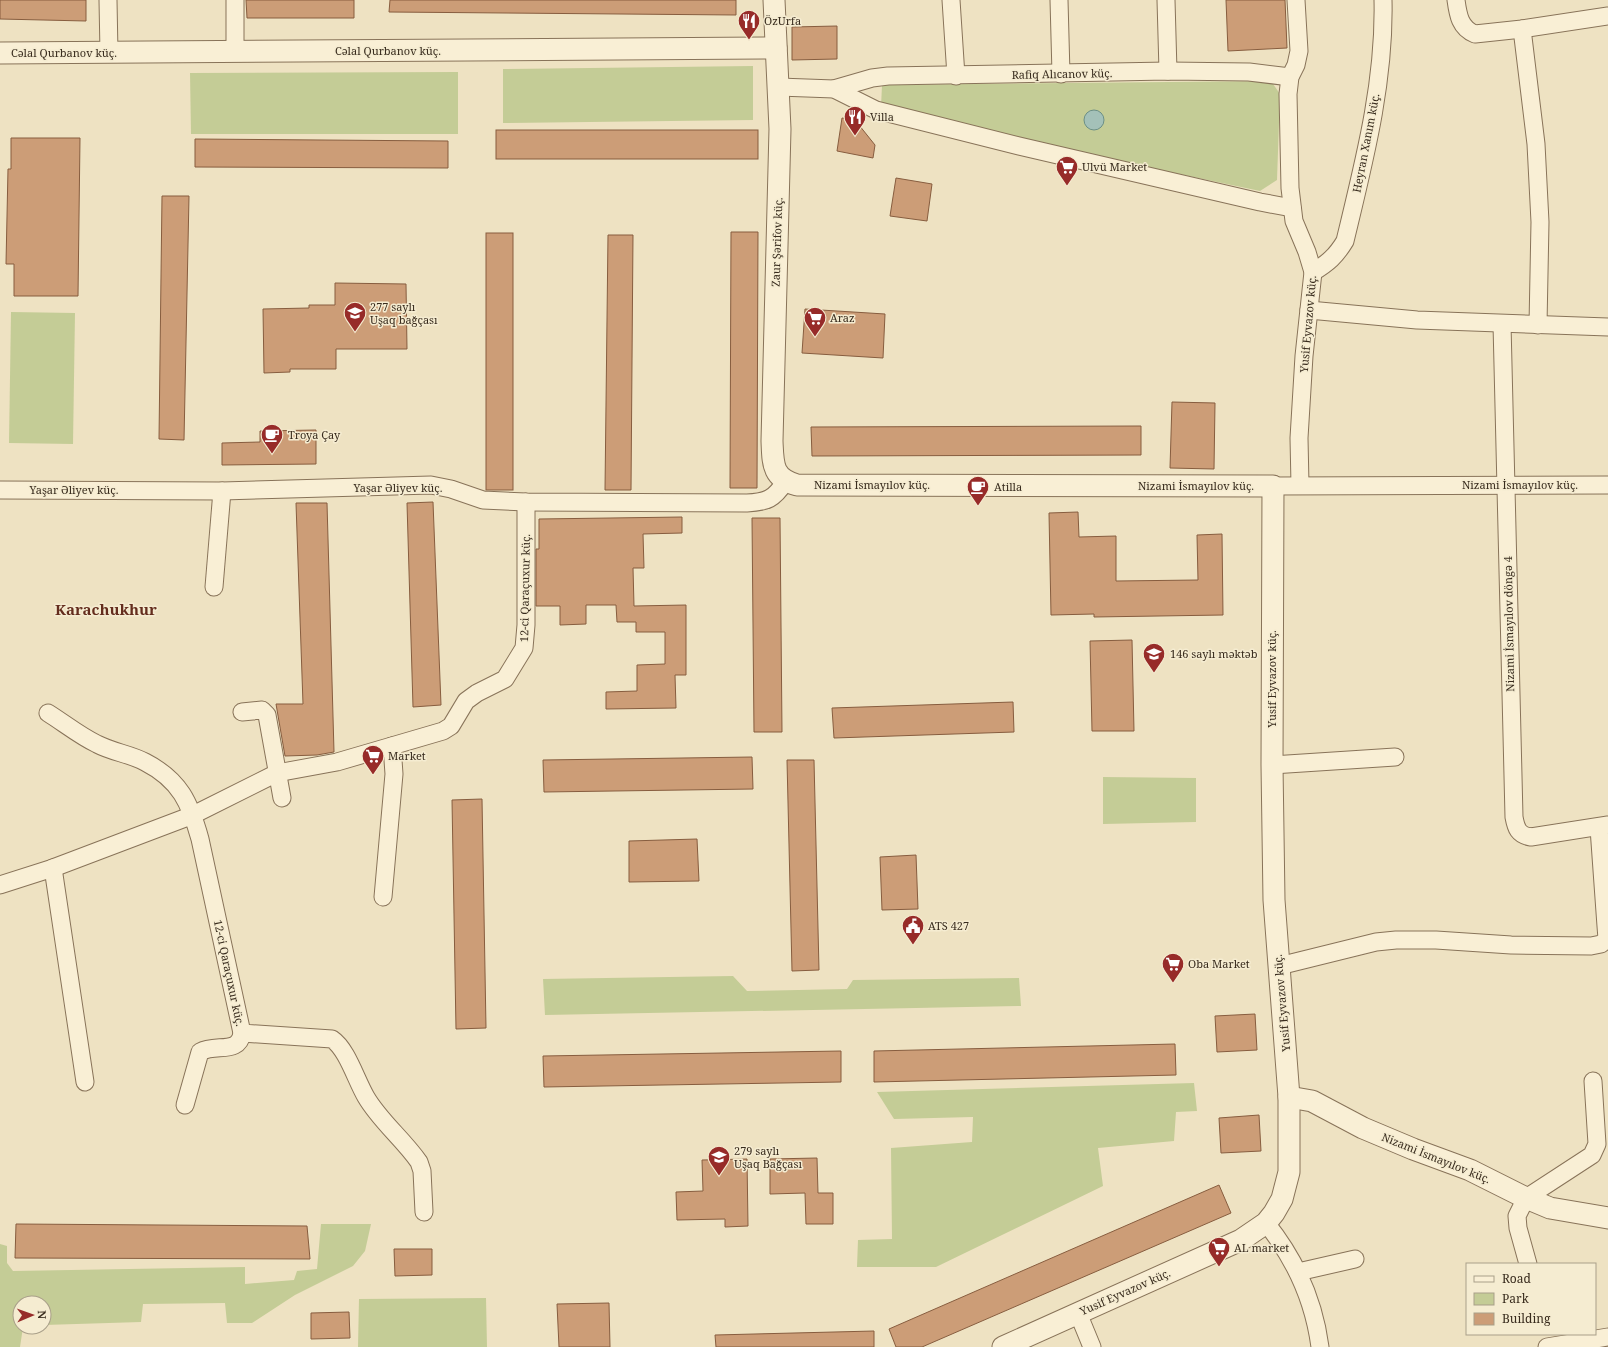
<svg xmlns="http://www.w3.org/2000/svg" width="1608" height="1347" font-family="'Noto Serif',serif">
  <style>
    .green { fill: #c4cc96 }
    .water { fill: #a4c1b9; stroke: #6b8f87 }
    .building { fill: #cc9d77; stroke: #875d3f }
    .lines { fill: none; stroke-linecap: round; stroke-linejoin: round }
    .minor-casing { stroke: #887359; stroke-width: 19 }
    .tertiary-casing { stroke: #887359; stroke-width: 23 }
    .minor { stroke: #f9efd5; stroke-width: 17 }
    .tertiary { stroke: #f9efd5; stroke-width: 21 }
    .labels { text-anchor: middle; stroke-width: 3; stroke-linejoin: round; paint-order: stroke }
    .poi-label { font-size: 11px; fill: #382b1d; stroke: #f5ecd1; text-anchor: start }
    .street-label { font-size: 11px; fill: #382b1d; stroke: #f5ecd1 }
    .district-label { font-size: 15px; font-weight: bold; fill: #642d1d; stroke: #f5ecd1 }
  </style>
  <rect width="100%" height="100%" fill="#eee2c2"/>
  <g class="green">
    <path d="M753,66V120L503,123V69Z"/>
    <path d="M458,72V134H191L190,73Z"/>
    <path d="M1271,81L1280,94L1277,180L1260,191L1084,154L881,107L882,85Z"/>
    <path d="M11,312L75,313L73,444L9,443Z"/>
    <path d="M1103,777L1196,778V822L1103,824Z"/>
    <path d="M733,976L747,991L847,989L853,980L1019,978L1021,1006L545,1015L543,979Z"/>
    <path d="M1194,1083L1197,1111L1176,1112L1174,1141L1098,1148L1103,1186L936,1267H857L858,1240L892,1239L891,1148L972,1142L973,1117L894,1119L877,1092Z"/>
    <path d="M321,1224H371L365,1251L353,1266L295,1295L252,1323H227L225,1303L143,1304L141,1322L44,1325V1303H20V1327H23L20,1347H0V1244L7,1246V1263L13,1271L245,1267V1284L294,1280L297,1271L317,1269Z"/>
    <path d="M486,1298L487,1347H358L359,1299Z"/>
  </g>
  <circle class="water" cx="1094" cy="120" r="10"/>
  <g class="building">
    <path d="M0,0H86V21L0,19Z"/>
    <path d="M246,0H354V18H247Z"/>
    <path d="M390,0H736V15L389,12Z"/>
    <path d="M1226,0H1285L1287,48L1228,51Z"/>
    <path d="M837,26V59L792,60V27Z"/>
    <path d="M842,118L855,120L875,145L873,158L837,151Z"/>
    <rect x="496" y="130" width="262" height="29"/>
    <path d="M11,138H80L78,296H14V264H6L8,169H11Z"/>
    <path d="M195,139L448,141V168L195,167Z"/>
    <path d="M896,178L932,184L927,221L890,216Z"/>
    <path d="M162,196H189L184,440L159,439Z"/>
    <path d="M731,232H758L757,488H730Z"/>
    <rect x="486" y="233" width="27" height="257"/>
    <path d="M608,235H633L631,490H605Z"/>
    <path d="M335,283L406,284L407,349H336V369H290V372L264,373L263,309L309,308V305H335Z"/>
    <path d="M805,309L885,314L883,358L802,353Z"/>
    <path d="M1172,402L1215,403L1214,469L1170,468Z"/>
    <path d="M1141,426V455L812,456L811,427Z"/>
    <path d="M316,430V464L222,465V443L260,442V431Z"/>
    <path d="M433,502L441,705L413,707L407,503Z"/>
    <path d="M296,503H327L334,752L317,755L285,756L276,704H303Z"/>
    <path d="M1078,512L1079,537L1116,536V581L1198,580L1197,535L1222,534L1223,615L1094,617V614L1051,615L1049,513Z"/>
    <path d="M682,517V533L643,534L644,568H633L634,606L686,605V675H675L676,708L606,709V692L637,691V665L665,664V632H636V622H617L616,605H586V624L560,625V606H536V549H539V519Z"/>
    <path d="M752,518H780L782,732H754Z"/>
    <path d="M1132,640L1134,731H1092L1090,641Z"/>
    <path d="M1013,702L1014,732L834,738L832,708Z"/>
    <path d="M752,757L753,789L544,792L543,760Z"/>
    <path d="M787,760H814L819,970L792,971Z"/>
    <path d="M482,799L486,1028L456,1029L452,800Z"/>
    <path d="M697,839L699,881L629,882V841Z"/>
    <path d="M916,855L918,909L882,910L880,857Z"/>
    <path d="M1255,1014L1257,1050L1217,1052L1215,1016Z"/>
    <path d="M1175,1044L1176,1075L874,1082V1051Z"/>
    <path d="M841,1051V1082L544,1087L543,1056Z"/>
    <path d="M1259,1115L1261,1151L1221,1153L1219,1118Z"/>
    <path d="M817,1158L818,1193H833V1224H806L805,1193L770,1194V1159Z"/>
    <path d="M747,1159L748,1226L725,1227V1219L677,1220L676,1192L703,1191L702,1160Z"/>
    <path d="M1219,1185L1231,1213L922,1347H896L889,1329Z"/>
    <path d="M16,1224L307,1226L310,1259L15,1258Z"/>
    <path d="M394,1249H432V1275L395,1276Z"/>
    <path d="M609,1303L610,1347H559L557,1304Z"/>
    <path d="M349,1312L350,1338L311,1339V1313Z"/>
    <path d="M874,1331V1347H716L715,1335Z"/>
  </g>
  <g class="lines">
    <g class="minor-casing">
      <g id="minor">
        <path d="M108,0L109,53"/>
        <path d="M951,0L956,76"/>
        <path d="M1059,0L1061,74"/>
        <path d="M1166,0L1168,71"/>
        <path d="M1296,0L1299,51L1296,65L1290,77L1288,94L1290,188L1294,221L1307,252L1313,272L1304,356L1299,438L1300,485"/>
        <path d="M1456,0C1458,15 1460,28 1475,34L1522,29L1608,16"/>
        <path d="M1522,29L1536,144L1540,222L1538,325"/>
        <path d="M235,52V0"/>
        <path d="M779,87L834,89L876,110L1019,146L1260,202L1292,208"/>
        <path d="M834,89L872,78L888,76L1168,71L1249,72L1290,77"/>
        <path d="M1313,272C1328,263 1336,256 1345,241C1364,162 1385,82 1383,0"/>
        <path d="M1309,310L1417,320L1608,327"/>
        <path d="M1502,324L1514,817C1516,828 1518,835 1531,837L1608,825"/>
        <path d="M1273,486L1608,485"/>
        <path d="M0,490L222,491L431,485L451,489L483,500L526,502L747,503C767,502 774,499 785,482"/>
        <path d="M214,587L222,491"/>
        <path d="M242,712L262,710L267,715L282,798"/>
        <path d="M48,713C64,723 80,736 97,744C112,752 130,754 145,762C180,780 190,803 200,839L242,1033L332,1039C347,1049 356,1080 366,1097C380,1121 403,1139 419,1162L422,1171L424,1212"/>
        <path d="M1272,765L1395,757"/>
        <path d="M53,868L85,1082"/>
        <path d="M0,885L53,868L193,815L277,773L337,762L443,731L451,726L466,701L477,693L505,679L524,648L526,625V502"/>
        <path d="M383,897L394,774L392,746"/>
        <path d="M1279,966L1376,942L1396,940H1436L1511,945L1591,946L1601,944L1607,939L1606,926L1599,828"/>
        <path d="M185,1105L200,1052C216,1043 239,1055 242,1033"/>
        <path d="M1266,1223C1295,1259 1314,1301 1320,1347"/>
        <path d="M1528,1264L1518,1228L1517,1216L1526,1198L1592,1155L1597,1144L1593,1081"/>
        <path d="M1298,1272L1355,1259"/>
        <path d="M1078,1313L1092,1347"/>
        <path d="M1547,1347L1608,1337"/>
      </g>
    </g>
    <g class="tertiary-casing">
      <g id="tertiary">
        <path d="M774,0L780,129L772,441C773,464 772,478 797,485L1273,486L1272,765L1274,900L1289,1097V1172L1282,1199L1274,1213L1266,1223L1241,1240L1003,1347"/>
        <path d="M0,53L776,48"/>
        <path d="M1289,1097L1312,1101L1363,1128L1413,1149L1470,1170L1526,1198L1550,1208L1608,1218"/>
      </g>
    </g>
    <use href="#minor" class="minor"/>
    <use href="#tertiary" class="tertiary"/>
  </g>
  <defs>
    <g id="restaurant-pin" transform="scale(1.15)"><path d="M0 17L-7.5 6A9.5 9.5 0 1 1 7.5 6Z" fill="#972b29" stroke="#f5ecd1"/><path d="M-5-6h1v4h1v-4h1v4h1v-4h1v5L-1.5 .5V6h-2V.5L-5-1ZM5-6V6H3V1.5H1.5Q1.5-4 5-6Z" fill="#fff"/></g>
    <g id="supermarket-pin" transform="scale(1.15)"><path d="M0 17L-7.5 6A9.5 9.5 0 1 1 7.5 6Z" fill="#972b29" stroke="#f5ecd1"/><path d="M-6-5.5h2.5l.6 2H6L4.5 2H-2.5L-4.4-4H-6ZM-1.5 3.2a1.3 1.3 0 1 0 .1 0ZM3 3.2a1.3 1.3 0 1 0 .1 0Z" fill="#fff"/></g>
    <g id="school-pin" transform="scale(1.15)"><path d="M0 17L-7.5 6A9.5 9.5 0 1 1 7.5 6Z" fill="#972b29" stroke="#f5ecd1"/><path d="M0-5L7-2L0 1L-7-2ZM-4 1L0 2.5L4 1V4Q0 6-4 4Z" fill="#fff"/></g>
    <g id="cafe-pin" transform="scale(1.15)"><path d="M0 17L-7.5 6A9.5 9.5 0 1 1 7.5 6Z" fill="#972b29" stroke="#f5ecd1"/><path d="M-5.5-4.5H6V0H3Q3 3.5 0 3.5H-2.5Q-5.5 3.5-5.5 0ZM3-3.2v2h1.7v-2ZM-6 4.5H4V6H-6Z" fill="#fff"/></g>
    <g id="civic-pin" transform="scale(1.15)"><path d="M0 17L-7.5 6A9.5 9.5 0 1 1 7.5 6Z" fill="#972b29" stroke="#f5ecd1"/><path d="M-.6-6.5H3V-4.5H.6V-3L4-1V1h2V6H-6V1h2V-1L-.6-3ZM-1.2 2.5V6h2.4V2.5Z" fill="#fff"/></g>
  </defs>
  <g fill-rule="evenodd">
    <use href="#restaurant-pin" x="749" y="21"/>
    <use href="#restaurant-pin" x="855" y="117"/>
    <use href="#supermarket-pin" x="1067" y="167"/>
    <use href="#school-pin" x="355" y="313"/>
    <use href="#supermarket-pin" x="815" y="318"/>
    <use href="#cafe-pin" x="272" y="435"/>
    <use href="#cafe-pin" x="978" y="487"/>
    <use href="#school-pin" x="1154" y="654"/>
    <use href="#supermarket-pin" x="373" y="756"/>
    <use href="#civic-pin" x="913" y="926"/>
    <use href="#supermarket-pin" x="1173" y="964"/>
    <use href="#school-pin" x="719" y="1157"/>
    <use href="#supermarket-pin" x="1219" y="1248"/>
  </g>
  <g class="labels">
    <g class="poi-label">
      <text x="764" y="25">ÖzUrfa</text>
      <text x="870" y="121">Villa</text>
      <text x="1082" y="171">Ulvü Market</text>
      <text x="370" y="311">277 saylı<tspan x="370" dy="13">Uşaq bağçası</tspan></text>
      <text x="830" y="322">Araz</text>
      <text x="288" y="439">Troya Çay</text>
      <text x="994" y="491">Atilla</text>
      <text x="1170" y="658">146 saylı məktəb</text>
      <text x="388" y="760">Market</text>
      <text x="928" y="930">ATS 427</text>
      <text x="1188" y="968">Oba Market</text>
      <text x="734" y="1155">279 saylı<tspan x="734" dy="13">Uşaq Bağçası</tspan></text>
      <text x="1234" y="1252">AL market</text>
    </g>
    <g class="street-label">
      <text x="388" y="55">Cəlal Qurbanov küç.</text>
      <text x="64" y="57">Cəlal Qurbanov küç.</text>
      <text transform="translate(1062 74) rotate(-1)" y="4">Rafiq Alıcanov küç.</text>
      <text transform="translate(1366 143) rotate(-79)" y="4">Heyran Xanım küç.</text>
      <text transform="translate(777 242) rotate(-88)" y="4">Zaur Şərifov küç.</text>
      <text transform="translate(1308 324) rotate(-85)" y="4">Yusif Eyvazov küç.</text>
      <text x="872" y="489">Nizami İsmayılov küç.</text>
      <text x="1520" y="489">Nizami İsmayılov küç.</text>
      <text x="1196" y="490">Nizami İsmayılov küç.</text>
      <text x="398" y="492">Yaşar Əliyev küç.</text>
      <text x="74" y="494">Yaşar Əliyev küç.</text>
      <text transform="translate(525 588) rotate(-89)" y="4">12-ci Qaraçuxur küç.</text>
      <text transform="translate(1509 624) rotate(-91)" y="4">Nizami İsmayılov döngə 4</text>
      <text transform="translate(1272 679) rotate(-90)" y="4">Yusif Eyvazov küç.</text>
      <text transform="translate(229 973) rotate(78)" y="4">12-ci Qaraçuxur küç.</text>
      <text transform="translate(1282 1003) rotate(-95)" y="4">Yusif Eyvazov küç.</text>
      <text transform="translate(1436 1158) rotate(22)" y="4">Nizami İsmayılov küç.</text>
      <text transform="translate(1125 1292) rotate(-24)" y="4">Yusif Eyvazov küç.</text>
    </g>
    <g class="district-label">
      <text x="106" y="615">Karachukhur</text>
    </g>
  </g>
  <rect x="1466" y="1263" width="130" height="72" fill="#f5ecd1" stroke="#a99f89"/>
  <rect x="1474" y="1276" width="20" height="6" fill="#f9efd5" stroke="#a99f89"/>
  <text x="1502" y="1283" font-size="12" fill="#382b1d">Road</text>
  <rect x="1474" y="1293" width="20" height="12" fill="#c4cc96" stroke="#a99f89"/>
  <text x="1502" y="1303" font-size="12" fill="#382b1d">Park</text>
  <rect x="1474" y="1313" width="20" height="12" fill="#cc9d77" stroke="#a99f89"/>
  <text x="1502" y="1323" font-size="12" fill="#382b1d">Building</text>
  <g transform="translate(32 1315) rotate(88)"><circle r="19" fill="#f5ecd1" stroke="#a99f89"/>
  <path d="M0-3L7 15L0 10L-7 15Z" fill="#972b29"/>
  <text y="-6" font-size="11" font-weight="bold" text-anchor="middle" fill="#382b1d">N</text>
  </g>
</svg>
